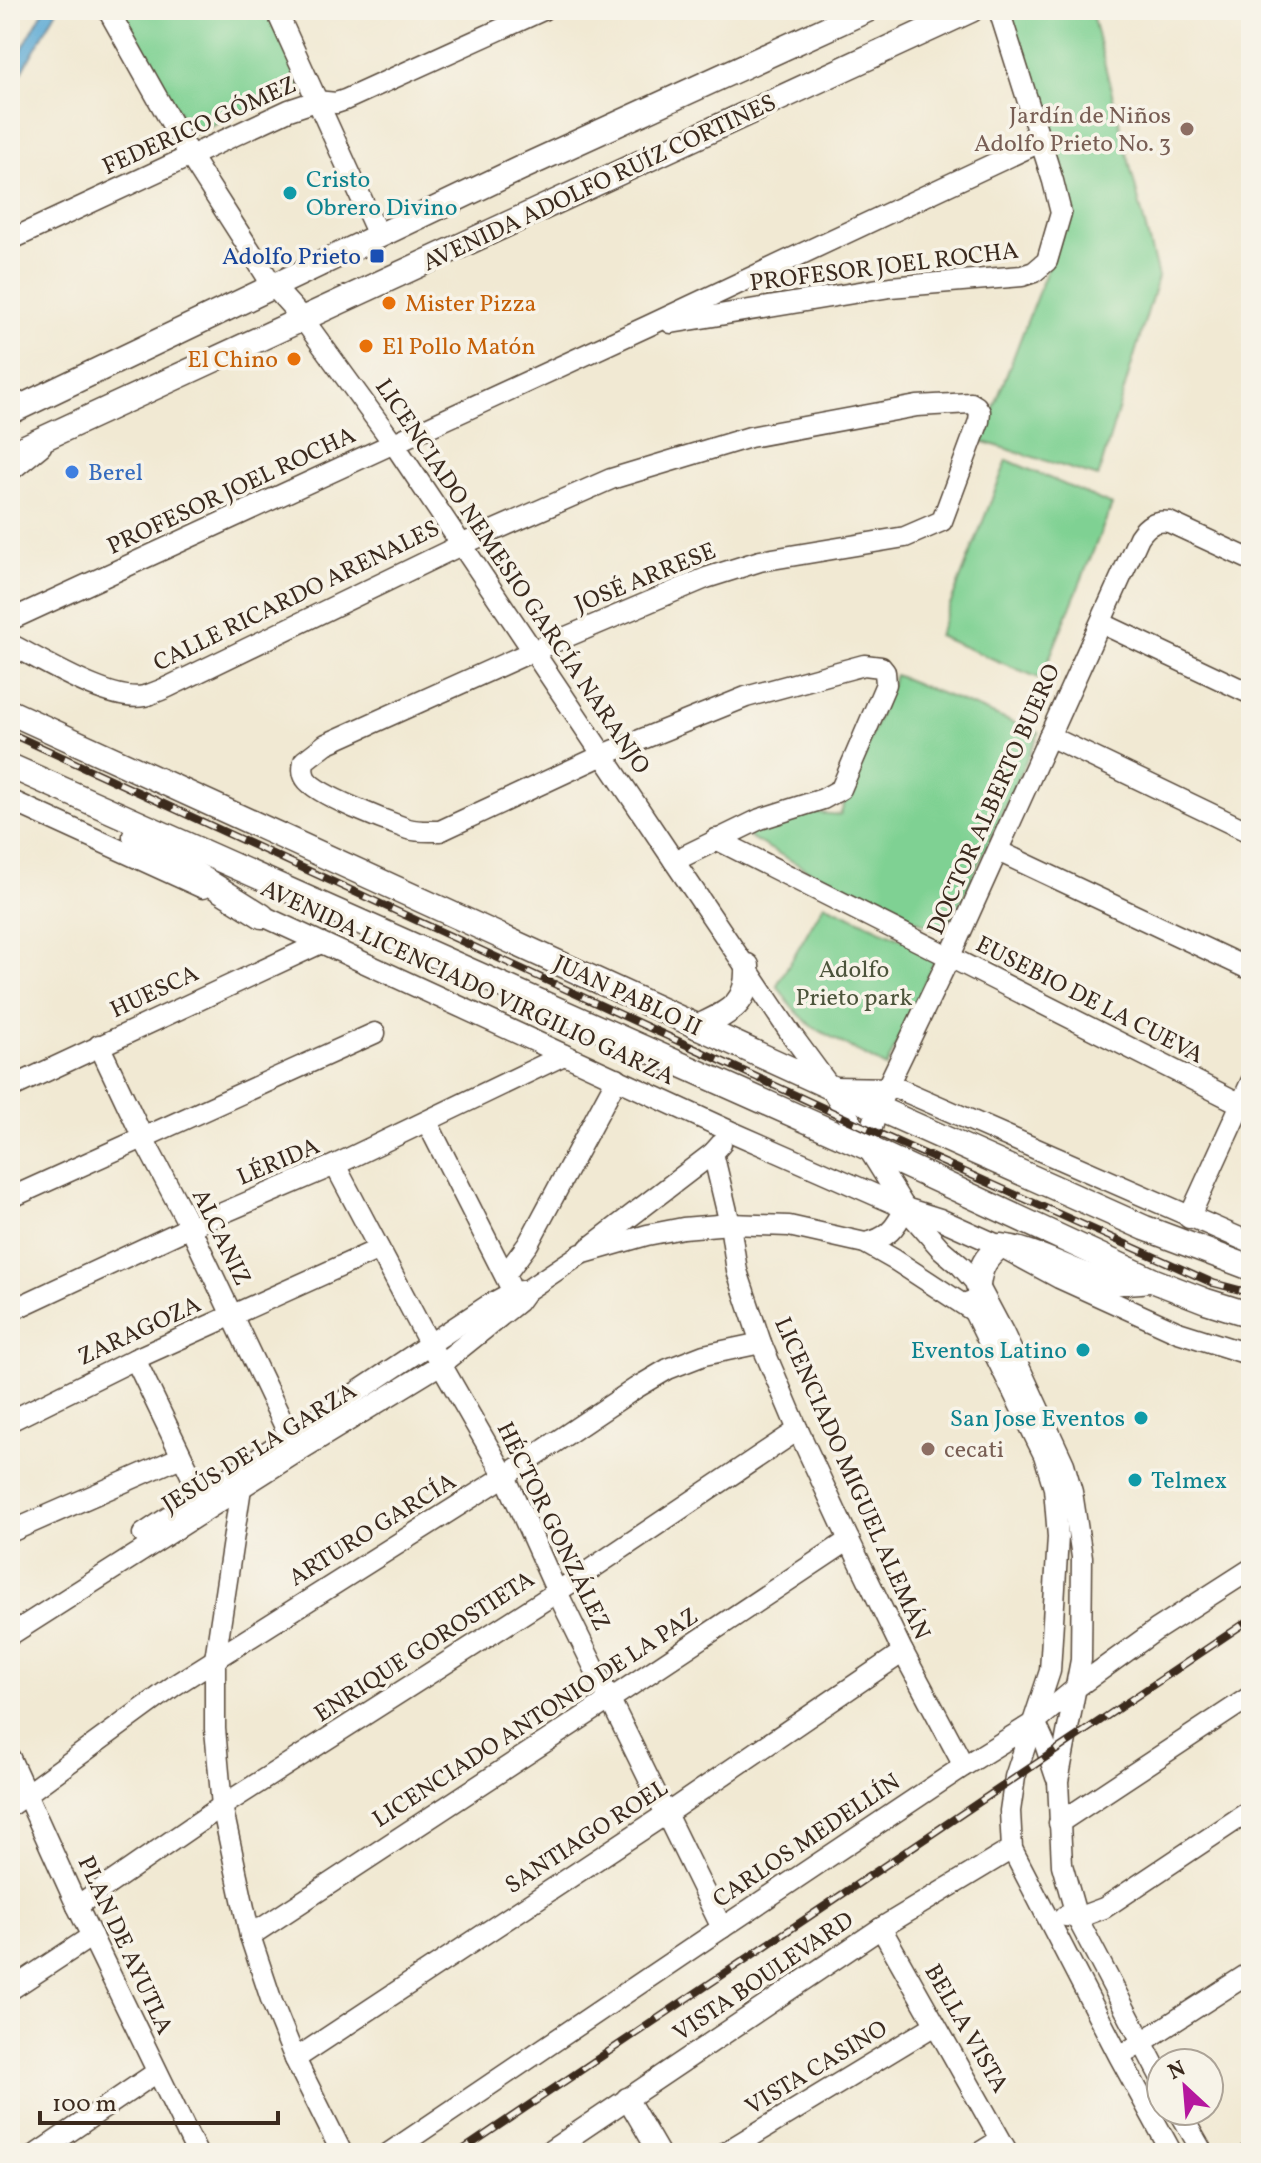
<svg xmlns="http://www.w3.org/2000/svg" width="1261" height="2163" font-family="Vollkorn,serif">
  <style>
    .green { fill: #7fd193; stroke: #5d7e58; stroke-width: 2 }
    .water { fill: #5aa9d4; stroke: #4a6a79; stroke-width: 2 }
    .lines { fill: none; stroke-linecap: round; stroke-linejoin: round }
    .minor-casing { stroke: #564739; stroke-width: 23 }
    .major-casing { stroke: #564739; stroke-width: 27 }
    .minor { stroke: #fff; stroke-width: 20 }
    .major { stroke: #fff; stroke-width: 24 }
    .rail-casing { stroke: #3b2a1e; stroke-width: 8 }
    .rail { stroke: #f7f3e8; stroke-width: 5; stroke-dasharray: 15; stroke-linecap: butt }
    .education-dot { fill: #8d6e63; stroke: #f7f3e8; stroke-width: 3 }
    .culture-dot { fill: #0f9aa8; stroke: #f7f3e8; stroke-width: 3 }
    .transit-dot { fill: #1a4fb4; stroke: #f7f3e8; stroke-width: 3 }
    .food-dot { fill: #e8710a; stroke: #f7f3e8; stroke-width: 3 }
    .shop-dot { fill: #3f7fe0; stroke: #f7f3e8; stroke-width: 3 }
    .labels { text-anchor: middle; stroke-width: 7; stroke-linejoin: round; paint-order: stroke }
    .education-label { font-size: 24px; fill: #785e54; stroke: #f7f3e8; text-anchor: end }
    .street-label { font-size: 24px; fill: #3b2a1e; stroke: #f7f3e8 }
    .culture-label { font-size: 24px; fill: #0d838f; stroke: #f7f3e8; text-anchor: start }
    .transit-label { font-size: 24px; fill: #164399; stroke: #f7f3e8; text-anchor: end }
    .food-label { font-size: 24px; fill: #c56008; stroke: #f7f3e8; text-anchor: start }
    .shop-label { font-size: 24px; fill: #366cbe; stroke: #f7f3e8; text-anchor: start }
    .park-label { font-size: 24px; fill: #4c543b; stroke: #f7f3e8 }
  </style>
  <rect width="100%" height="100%" fill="#f7f3e8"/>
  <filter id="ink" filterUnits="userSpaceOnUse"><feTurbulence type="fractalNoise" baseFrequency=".0125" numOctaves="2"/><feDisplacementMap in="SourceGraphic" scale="16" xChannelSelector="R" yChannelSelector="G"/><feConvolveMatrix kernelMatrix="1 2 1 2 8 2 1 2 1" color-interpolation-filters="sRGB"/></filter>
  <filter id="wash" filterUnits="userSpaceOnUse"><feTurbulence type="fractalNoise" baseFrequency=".006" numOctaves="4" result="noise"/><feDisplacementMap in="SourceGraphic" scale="32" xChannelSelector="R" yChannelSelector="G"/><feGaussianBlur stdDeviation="1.8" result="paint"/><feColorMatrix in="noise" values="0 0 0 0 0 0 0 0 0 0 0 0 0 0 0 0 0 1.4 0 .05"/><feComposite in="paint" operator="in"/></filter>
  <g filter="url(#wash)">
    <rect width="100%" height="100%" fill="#f1e9d3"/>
    <g class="green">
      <path d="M116,10H267L302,85L192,134Z"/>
      <path d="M1008,10H1091L1158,277L1098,477L981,441L1067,218Z"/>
      <path d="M1007,460L1112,505L1041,679L938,636Z"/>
      <path d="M895,675L1039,733L949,927L935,929L824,879L744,834L809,812L840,815Z"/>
      <path d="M824,904L937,955L886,1067L811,1026L790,1005L777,985Z"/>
    </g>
    <path class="water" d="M44,10H57L10,93V70Z"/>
  </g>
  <g filter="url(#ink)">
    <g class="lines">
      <g class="minor-casing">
        <g id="minor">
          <path d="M108,10L190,156L273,286L303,319L394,444L674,861L791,1034L830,1087L905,1208L941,1249L961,1266L978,1285L1004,1334L1064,1464L1072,1492L1082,1557L1081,1660L1058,1781L1062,1865L1077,1918L1161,2078"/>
          <path d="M276,10L378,235"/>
          <path d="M1251,10V11"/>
          <path d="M10,240L289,110L316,101L336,103L345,100L543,10"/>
          <path d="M671,323L890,287L1022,276L1034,272L1047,261L1061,213L1053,181L999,10"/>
          <path d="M10,471L41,446"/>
          <path d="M10,620L648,326L1040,142"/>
          <path d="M1101,623L1251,694"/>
          <path d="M10,644C42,660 110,703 144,696C152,694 161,690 168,687L463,544L611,479L750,437L917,406L971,403L976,406L980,412L979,421L942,521L905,537L760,561L706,578L533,651L326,744L304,761C303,767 302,773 306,779C316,795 388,822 408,829C419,832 429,831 440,831L603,755L746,697L864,665L881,667L885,672L886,684L841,789L823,799L760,819L674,861"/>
          <path d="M1049,736L1251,833"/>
          <path d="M10,800L203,888"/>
          <path d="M716,839L1241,1104L1251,1107"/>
          <path d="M998,851L1251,970"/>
          <path d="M250,910L732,1132L905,1208L940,1219L1000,1246L1059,1278L1178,1332L1251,1355"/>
          <path d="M99,1045L143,1138L190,1227L295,1448"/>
          <path d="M832,1087L897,1088L1251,1243"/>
          <path d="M10,1088L321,943"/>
          <path d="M427,1122L509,1284"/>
          <path d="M866,1147L878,1108L887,1087L950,956L1139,537C1147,525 1155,520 1169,522L1251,560"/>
          <path d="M713,1153L730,1224L737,1271L761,1343L798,1430L849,1540L903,1652L964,1766"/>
          <path d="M335,1165L430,1345L505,1476L557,1592L722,1928"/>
          <path d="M10,1198L375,1033"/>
          <path d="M1189,1218L1251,1082"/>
          <path d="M865,1243C887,1239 896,1228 905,1208"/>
          <path d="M589,1248L713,1153L721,1144"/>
          <path d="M505,1275L528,1244L617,1078"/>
          <path d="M969,1302L1044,1455L1054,1488L1058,1537L1050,1671L1015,1777L1010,1811L1012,1849L1119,2056L1172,2153"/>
          <path d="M10,1311L190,1227L335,1165L564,1055"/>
          <path d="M135,1359L201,1496"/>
          <path d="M10,1421L135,1359L379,1249"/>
          <path d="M241,1488L215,1659V1729L222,1806L250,1936L272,2002L295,2059L342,2153"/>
          <path d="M10,1532L181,1457"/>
          <path d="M143,1534L487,1306L513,1292L523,1291"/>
          <path d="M10,1635L297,1452L441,1364L518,1302L526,1291L581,1254L647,1235L683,1228L730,1224L789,1226L865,1243L895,1260L976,1313"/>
          <path d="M1035,1722L1045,1744L1056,1777"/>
          <path d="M10,1758L77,1906L197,2153"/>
          <path d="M10,1806L175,1685L505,1476L636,1388L668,1369L704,1355L761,1343"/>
          <path d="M1059,1823L1251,1696"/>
          <path d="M77,1906L222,1806L557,1592L798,1430"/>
          <path d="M1065,1916L1077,1918L1104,1908L1251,1810"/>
          <path d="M881,1928L1008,2153"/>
          <path d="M250,1936L609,1700L849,1540"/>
          <path d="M10,1990L92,1936"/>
          <path d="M1130,2050L1251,1972"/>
          <path d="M295,2059L666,1814L903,1652"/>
          <path d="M627,2098L659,2153"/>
          <path d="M1179,2111L1203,2153"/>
          <path d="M38,2153L157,2072"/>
          <path d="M389,2153L722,1928L964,1766L1035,1722L1076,1688L1156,1630L1251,1569"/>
          <path d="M547,2153L881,1928L1012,1849"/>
          <path d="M724,2153L935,2025"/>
          <path d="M979,2153L1000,2140"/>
          <path d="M1249,2153L1251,2151"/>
        </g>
      </g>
      <g class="major-casing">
        <g id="major">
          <path d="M10,412L519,169L867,10"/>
          <path d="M10,454L971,10"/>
          <path d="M10,712L830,1087L1145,1228L1251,1268"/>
          <path d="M10,766L866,1147L1152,1280L1206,1301L1251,1315"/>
          <path d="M135,836L262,916"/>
          <path d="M698,1027C729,1012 749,1005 747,966"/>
          <path d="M978,1285C980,1267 986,1257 1000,1246C1035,1250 1064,1269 1097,1279C1114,1284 1131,1282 1148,1280"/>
        </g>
      </g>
      <use href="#minor" class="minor"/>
      <use href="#major" class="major"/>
      <g class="rail-casing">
        <g id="rail">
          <path d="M10,733L882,1135L1213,1283L1251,1293"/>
          <path d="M458,2153L1251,1619"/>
        </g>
      </g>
      <use href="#rail" class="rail"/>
    </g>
  </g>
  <g class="education-dot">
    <circle cx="1187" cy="129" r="8"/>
    <circle cx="928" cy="1449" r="8"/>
  </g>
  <g class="culture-dot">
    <circle cx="290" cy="193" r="8"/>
    <circle cx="1083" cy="1350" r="8"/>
    <circle cx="1141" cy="1418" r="8"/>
    <circle cx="1135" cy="1480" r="8"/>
  </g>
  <rect class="transit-dot" x="369" y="248" width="16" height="16" rx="4"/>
  <g class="food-dot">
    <circle cx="389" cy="303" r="8"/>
    <circle cx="366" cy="346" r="8"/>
    <circle cx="294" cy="359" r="8"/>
  </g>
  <circle class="shop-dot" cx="72" cy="472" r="8"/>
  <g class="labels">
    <g class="education-label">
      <text x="1171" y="123">Jardín de Niños<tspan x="1171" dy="28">Adolfo Prieto No. 3</tspan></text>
      <text x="944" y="1457" text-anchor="start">cecati</text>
    </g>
    <g class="street-label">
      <text transform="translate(199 125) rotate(-24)" y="8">FEDERICO GÓMEZ</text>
      <text transform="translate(599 182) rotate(-25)" y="8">AVENIDA ADOLFO RUÍZ CORTINES</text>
      <text transform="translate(884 266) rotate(-7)" y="8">PROFESOR JOEL ROCHA</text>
      <text transform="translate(231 490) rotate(-25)" y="8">PROFESOR JOEL ROCHA</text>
      <text transform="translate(513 576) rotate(56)" y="8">LICENCIADO NEMESIO GARCÍA NARANJO</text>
      <text transform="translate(645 577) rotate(-22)" y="8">JOSÉ ARRESE</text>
      <text transform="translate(296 595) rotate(-26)" y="8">CALLE RICARDO ARENALES</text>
      <text transform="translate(993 799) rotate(-66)" y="8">DOCTOR ALBERTO BUERO</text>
      <text transform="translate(468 982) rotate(25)" y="8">AVENIDA LICENCIADO VIRGILIO GARZA</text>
      <text transform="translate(154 991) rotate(-25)" y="8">HUESCA</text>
      <text transform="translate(628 995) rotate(25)" y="8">JUAN PABLO II</text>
      <text transform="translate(1090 999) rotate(27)" y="8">EUSEBIO DE LA CUEVA</text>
      <text transform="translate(278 1161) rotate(-23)" y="8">LÉRIDA</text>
      <text transform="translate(222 1237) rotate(64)" y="8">ALCANIZ</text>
      <text transform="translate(139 1330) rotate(-25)" y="8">ZARAGOZA</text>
      <text transform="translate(259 1447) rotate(-32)" y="8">JESÚS DE LA GARZA</text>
      <text transform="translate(853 1478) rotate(66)" y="8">LICENCIADO MIGUEL ALEMÁN</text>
      <text transform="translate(554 1526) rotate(64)" y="8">HÉCTOR GONZÁLEZ</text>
      <text transform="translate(372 1529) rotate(-32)" y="8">ARTURO GARCÍA</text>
      <text transform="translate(424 1646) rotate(-33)" y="8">ENRIQUE GOROSTIETA</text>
      <text transform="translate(535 1717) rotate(-33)" y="8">LICENCIADO ANTONIO DE LA PAZ</text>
      <text transform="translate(586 1836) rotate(-33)" y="8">SANTIAGO ROEL</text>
      <text transform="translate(806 1840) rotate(-34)" y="8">CARLOS MEDELLÍN</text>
      <text transform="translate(126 1945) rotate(65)" y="8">PLAN DE AYUTLA</text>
      <text transform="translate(763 1976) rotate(-34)" y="8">VISTA BOULEVARD</text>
      <text transform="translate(967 2028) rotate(60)" y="8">BELLA VISTA</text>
      <text transform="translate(816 2067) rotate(-31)" y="8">VISTA CASINO</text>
    </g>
    <g class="culture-label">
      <text x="306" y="187">Cristo<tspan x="306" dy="28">Obrero Divino</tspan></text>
      <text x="1067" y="1358" text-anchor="end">Eventos Latino</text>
      <text x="1125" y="1426" text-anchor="end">San Jose Eventos</text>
      <text x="1151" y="1488">Telmex</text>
    </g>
    <g class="transit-label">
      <text x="361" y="264">Adolfo Prieto</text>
    </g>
    <g class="food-label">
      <text x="405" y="311">Mister Pizza</text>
      <text x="382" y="354">El Pollo Matón</text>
      <text x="278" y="367" text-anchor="end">El Chino</text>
    </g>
    <g class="shop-label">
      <text x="88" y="480">Berel</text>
    </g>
    <g class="park-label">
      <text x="854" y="977">Adolfo<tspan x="854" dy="28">Prieto park</tspan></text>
    </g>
  </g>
  <rect width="1261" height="2163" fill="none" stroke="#f7f3e8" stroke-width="40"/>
  <g transform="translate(1185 2087) rotate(334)"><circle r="38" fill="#f7f3e8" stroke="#aca397" stroke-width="2"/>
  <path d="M0-6L14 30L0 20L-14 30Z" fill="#b5179e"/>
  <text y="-12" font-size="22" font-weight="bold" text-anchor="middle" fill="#3b2a1e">N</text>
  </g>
  <path d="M40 2111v12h238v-12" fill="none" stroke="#3b2a1e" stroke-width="4"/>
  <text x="52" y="2111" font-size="24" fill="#3b2a1e" stroke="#f7f3e8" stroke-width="6" paint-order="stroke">100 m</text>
</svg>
